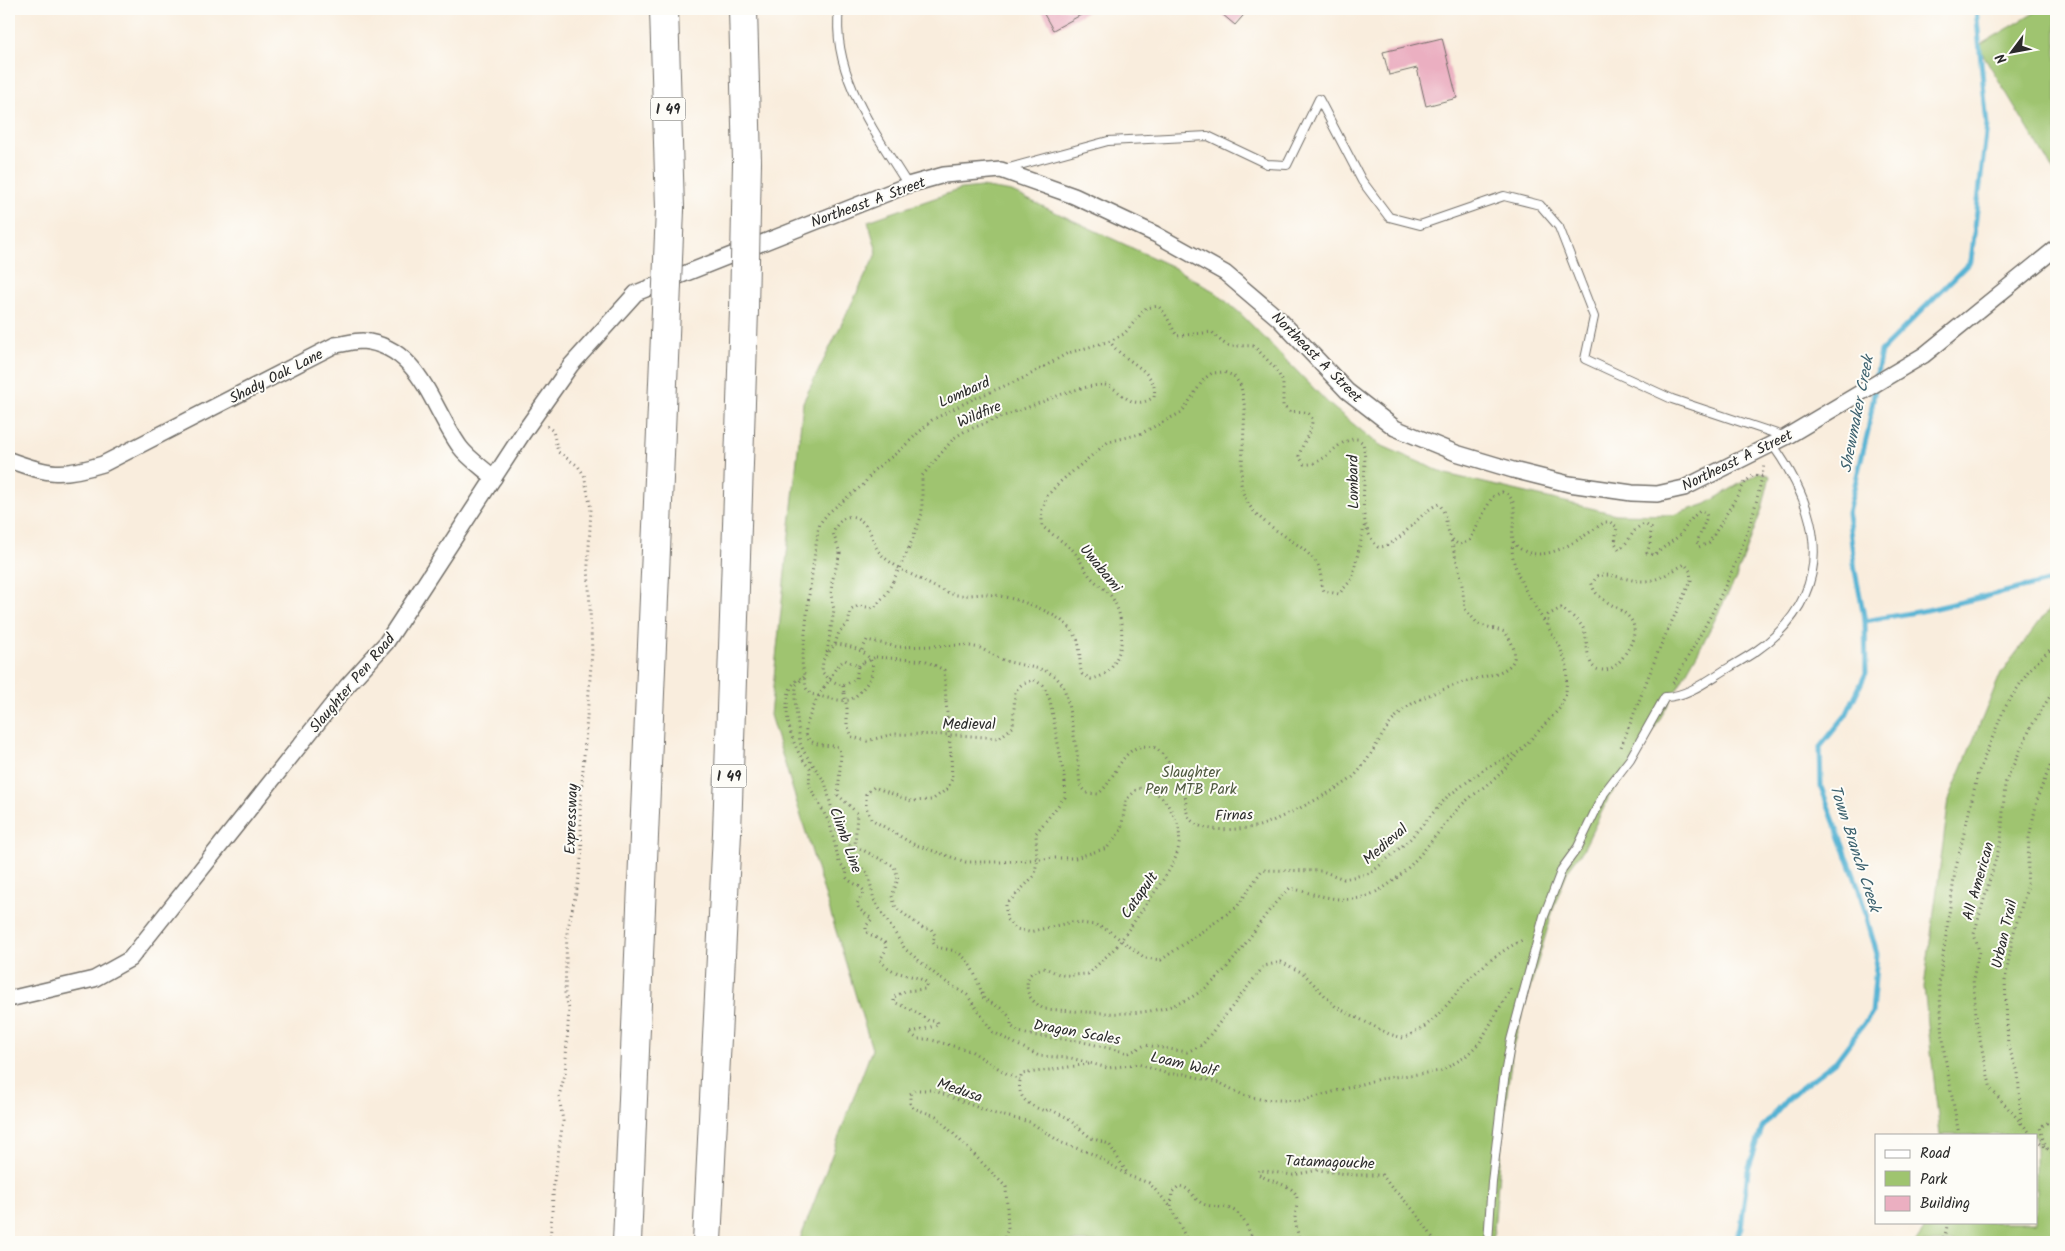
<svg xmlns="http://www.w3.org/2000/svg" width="2065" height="1251" font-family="Kalam,sans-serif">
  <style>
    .green { fill: #9fc46f; stroke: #65784d }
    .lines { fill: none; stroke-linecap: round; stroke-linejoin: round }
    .stream { stroke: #55b2d3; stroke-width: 5 }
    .building { fill: #ebafc1 }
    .lane-casing { stroke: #736f69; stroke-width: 10 }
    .street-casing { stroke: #736f69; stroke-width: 18 }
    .highway-casing { stroke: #736f69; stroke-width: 30 }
    .path { stroke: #736f69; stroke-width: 3; stroke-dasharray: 1 4; stroke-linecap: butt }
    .lane { stroke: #fff; stroke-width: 8 }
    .street { stroke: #fff; stroke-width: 15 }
    .highway { stroke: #fff; stroke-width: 28 }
    .highway-bridge-casing { stroke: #736f69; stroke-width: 30; stroke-linecap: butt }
    .path-bridge { stroke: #736f69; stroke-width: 3; stroke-dasharray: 1 4; stroke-linecap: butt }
    .highway-bridge { stroke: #fff; stroke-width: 28 }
    .labels { text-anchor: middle; stroke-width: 4; stroke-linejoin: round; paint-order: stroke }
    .shield { fill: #fdfcf7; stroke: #6a6a68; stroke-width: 1 }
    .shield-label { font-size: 14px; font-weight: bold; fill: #2b2b2b }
    .street-label { font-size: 15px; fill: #2b2b2b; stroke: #fdfcf7 }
    .park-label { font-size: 15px; fill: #4e593f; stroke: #fdfcf7 }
    .water-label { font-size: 16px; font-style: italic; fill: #3c616e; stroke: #fdfcf7 }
  </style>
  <rect width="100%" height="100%" fill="#fdfcf7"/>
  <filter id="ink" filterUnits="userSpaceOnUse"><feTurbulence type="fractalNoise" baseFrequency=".02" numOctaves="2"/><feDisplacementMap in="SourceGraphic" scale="10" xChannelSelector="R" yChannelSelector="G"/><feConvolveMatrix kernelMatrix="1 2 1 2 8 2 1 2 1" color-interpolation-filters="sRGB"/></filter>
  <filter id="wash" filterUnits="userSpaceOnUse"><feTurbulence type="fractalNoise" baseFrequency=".0096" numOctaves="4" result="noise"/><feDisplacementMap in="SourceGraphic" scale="20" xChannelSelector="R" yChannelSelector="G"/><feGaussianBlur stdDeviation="1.12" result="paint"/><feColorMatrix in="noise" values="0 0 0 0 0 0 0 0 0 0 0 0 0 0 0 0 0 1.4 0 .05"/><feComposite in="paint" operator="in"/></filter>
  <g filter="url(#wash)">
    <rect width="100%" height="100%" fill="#f9eddd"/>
    <g class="green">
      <path d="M2041,9H2056V175L1978,46Z"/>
      <path d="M981,187L1012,192L1171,266L1215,292L1241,314L1330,405L1378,444L1446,474L1616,514L1673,515L1706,504L1759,472L1770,476L1762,509L1736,578L1703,643L1653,731L1633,766L1609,797L1583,850L1568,870L1555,903L1513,1046L1503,1124L1493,1242H799L872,1049L770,715L803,402L877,252L868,221L961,189Z"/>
      <path d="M2056,600V1242H1915L1929,1222H2036V1135H1940L1924,987L1949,799L2001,673Z"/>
    </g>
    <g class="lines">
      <g class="stream">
        <path d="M1876,379L1881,351L1971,261L1987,125L1976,9"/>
        <path d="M1865,621L1855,571L1848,513L1868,431L1875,388"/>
        <path d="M1735,1242L1741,1228L1748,1170L1762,1128L1789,1097L1836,1061L1872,1013L1877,954L1858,886L1821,787L1820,747L1846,715L1866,673L1865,621L1927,610L2056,580"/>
      </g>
    </g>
    <g id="blocks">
      <g class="building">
        <path d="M1041,9H1092L1053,30Z"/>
        <path d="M1216,9H1249L1235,25Z"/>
        <path d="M1442,38L1457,98L1426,106L1417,68L1389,75L1383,52Z"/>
      </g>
    </g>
  </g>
  <g filter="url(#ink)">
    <use href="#blocks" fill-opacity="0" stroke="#736f69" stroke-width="1"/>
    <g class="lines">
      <g class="lane-casing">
        <g id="lane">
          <path d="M839,9C831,74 875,132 908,185"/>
          <path d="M1005,169L1108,141L1208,136L1267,164L1287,165L1319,99L1362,181L1389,217L1420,225L1504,196L1540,205L1559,227L1594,317L1585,359L1672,399L1786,437"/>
          <path d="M1488,1242L1492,1182L1504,1080L1511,1040L1544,916L1562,869L1578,847L1604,793L1630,759L1665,697C1688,697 1711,678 1730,667C1747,657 1763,648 1777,634C1837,575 1815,504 1772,444"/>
        </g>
      </g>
      <g class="street-casing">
        <g id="street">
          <path d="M9,460C50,475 61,477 103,464L335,345C344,344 354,341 362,341C420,346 431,407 460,447C468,458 483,468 494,478"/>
          <path d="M9,999L94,979L130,959L347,686L386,643L523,433L571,365L636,293L908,185L944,175L1001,170L1074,196L1155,234L1225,273L1279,319L1347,391L1395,428L1456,453L1513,470L1569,484L1632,493L1657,494L1684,488L1786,437L1924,355L2056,248"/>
        </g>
      </g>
      <g class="highway-casing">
        <g id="highway">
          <path d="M664,9L670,209"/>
          <path d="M743,9L747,162"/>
          <path d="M627,1242L665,335"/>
          <path d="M707,1242L727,833L744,310"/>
        </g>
      </g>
      <g class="path">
        <path d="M547,426L553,431L558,452L578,466L584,475L591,509L588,565L592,652L580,808L582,851L578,884L567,932L565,993L569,1009L565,1074L559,1096L563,1121L554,1181L550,1242"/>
        <path d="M1513,542C1507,566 1535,607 1548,627"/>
        <path d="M909,548L922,514V476L954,438L965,431C986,423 1006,415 1026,408C1053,398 1070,389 1099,385C1121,382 1126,415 1154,397C1160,370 1120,361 1110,341"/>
        <path d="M835,644L839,632L848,624L851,610L858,606L874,608L887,593L893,581"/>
        <path d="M862,650L867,640L898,647L964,645L980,648L1005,661L1044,670L1055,676L1063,685L1067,698L1077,752L1080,785L1087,793L1098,794C1113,783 1118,757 1136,748C1141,746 1152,745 1157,749C1164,753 1182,782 1184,790C1188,802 1182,816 1196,824C1211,833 1238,829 1255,827C1269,825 1342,788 1353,777C1373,758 1381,729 1402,711C1418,697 1441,691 1460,683C1487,674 1535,674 1505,632L1478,624L1465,609L1461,577L1451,540"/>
        <path d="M827,652L834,610L831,595L832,582L840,553L833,533C839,517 853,509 866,526C873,534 873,545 880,553C886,560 896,566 904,571C920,578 935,589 952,594C962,597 975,594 986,594C1012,596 1064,612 1076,637C1082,648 1078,663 1082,674L1091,679C1106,676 1112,670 1118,655C1125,638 1122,611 1111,596C1105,588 1095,583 1089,575C1082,566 1078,553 1069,547C1060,539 1051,534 1042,526V510L1047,496L1060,482L1108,442L1140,434L1182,412L1204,379L1212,373L1224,372L1234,376L1241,386L1245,409L1241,483C1247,525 1293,533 1316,562C1322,569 1320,582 1324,591L1339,594L1352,579L1365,523"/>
        <path d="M876,657L926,661L944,670L946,702"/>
        <path d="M858,666L864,662"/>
        <path d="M804,677L796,685L795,700L800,743L804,752L825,782L838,834L850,845L849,854L855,863L868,873L874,900L905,949L941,979L967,995L993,1032L1039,1056L1071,1058L1108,1068L1138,1064L1168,1074H1184L1220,1083L1243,1095L1260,1099L1301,1101L1379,1079L1441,1071L1465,1057L1480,1042L1511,988"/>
        <path d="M801,678C774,690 791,752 810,768L809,785L830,824L839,862L847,871L846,877C851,884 859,884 864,891L857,904L859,909L872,919L866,926V932L885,943L886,950L880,960C894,978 916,973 927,983L925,989L905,991L894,997V1002L916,1012L929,1021H936L938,1025L909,1033L918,1039H928L971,1051L1009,1075L1020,1079"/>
        <path d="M1673,683C1713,614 1752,544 1764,464"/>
        <path d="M843,686L844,693"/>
        <path d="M824,687C834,676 832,668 845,660L858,666L856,679L843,686L830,680L822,672L823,660L835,644C860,646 887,660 864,687C860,692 855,698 849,700C837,702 822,696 810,694L806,688L802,662L809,595L818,531L820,523L829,512L863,485L874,470L898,452L932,420L971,400L1026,377L1068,353L1110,341L1124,334L1146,308L1158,306C1168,315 1170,325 1177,336L1212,332C1231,353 1230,344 1254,346L1276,369L1283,382V406L1290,412C1331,407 1303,438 1299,456L1304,464C1325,467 1337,437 1358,439L1363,443C1370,475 1352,522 1378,547C1399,548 1419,511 1439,504C1450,517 1443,538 1460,545L1470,540L1492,497L1502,492C1523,499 1510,525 1513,540C1515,546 1520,549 1524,551C1551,563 1583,536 1605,522H1610L1617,527L1615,543L1619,549C1631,542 1631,528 1645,524L1651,528L1650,544L1647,553L1654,555L1679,536L1693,517L1700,511L1706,513L1707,517L1697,542L1699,547L1709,543L1746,481L1754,475L1762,476"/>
        <path d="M816,701C812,713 796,737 815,743C822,746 831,745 838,747L841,754L838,795L857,813L855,846L894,866L898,879L892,896L896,908L924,929H931L935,935L933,942L935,946C941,949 949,949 955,951C972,959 978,983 984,999L1002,1009L1011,1018V1026L1019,1032L1030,1035L1079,1041L1129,1053L1145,1045L1187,1052L1202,1045L1264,966L1281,962L1303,973L1336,1007L1389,1034L1403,1038C1435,1025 1444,1007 1466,982C1482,966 1504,948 1525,939"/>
        <path d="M847,708V724L852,737L867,741L893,734L957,735L999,738L1013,727L1015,691L1022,684L1034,680L1043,685L1050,700L1065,782V797L1036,833L1037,862L1034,876L1006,905V919L1016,929L1029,932L1072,922L1096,925L1109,931L1145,958L1161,960L1237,907L1262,870L1322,871L1344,879L1371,873L1410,839L1447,797L1486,768L1519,752L1560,708L1566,693L1567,666L1560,647L1548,627V615L1561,608C1568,613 1579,620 1583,628C1589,640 1584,669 1601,670C1610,671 1618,665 1623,657C1659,606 1597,612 1592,584L1597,576C1613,572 1628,582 1645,581C1661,580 1671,571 1685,564L1690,571L1691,580L1660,647L1621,747"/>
        <path d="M951,755L952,779L947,789L932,800L911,801L874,787L866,794V807L871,819L913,844L966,862H1000"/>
        <path d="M1055,858H1075L1107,848L1121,830L1126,800L1138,788C1153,790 1161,794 1169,807C1192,843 1173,865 1152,896"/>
        <path d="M1117,946L1088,974C1080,974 1070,976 1063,975C1045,971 1048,962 1029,975C1024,991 1029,1000 1044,1009C1113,1013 1178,1027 1228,966C1250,941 1265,910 1290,888C1311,893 1332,901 1353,899C1397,894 1429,842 1455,812C1466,799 1481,790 1493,780C1502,773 1509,763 1517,755"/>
        <path d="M1089,1064L1022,1074C1014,1095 1026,1105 1045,1111L1049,1109L1066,1117L1091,1138L1109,1144L1127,1173"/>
        <path d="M2021,1124L2018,1072L2008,1046L2005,981L2013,935L2027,888L2029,838L2038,796L2056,752"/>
        <path d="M1959,1135L1944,1051L1939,984L1955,872L1978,773L2004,709L2029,670L2056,644"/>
        <path d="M2032,1135L1991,1089L1977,1027L1973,979L1979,951L1974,934L2001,841L2005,783L2032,725L2056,687"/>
        <path d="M2036,1139L2056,1156"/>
        <path d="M2047,1148L2042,1137L2040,1127L2056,1118"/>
        <path d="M1003,1242L1008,1228L1006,1187L936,1116L913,1108L910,1103V1094L916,1090H933L992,1113L1030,1122L1062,1143L1093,1154L1129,1176L1149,1183L1171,1207"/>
        <path d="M1188,1242L1171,1207L1172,1192L1179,1186C1191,1188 1191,1196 1200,1202C1205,1206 1213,1206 1219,1207C1242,1207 1245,1225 1255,1242"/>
        <path d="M1301,1242C1298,1235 1296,1227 1295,1219C1295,1208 1302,1197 1291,1189C1281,1182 1268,1181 1258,1174L1259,1170L1293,1175L1318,1170L1353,1175H1382C1387,1180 1389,1186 1394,1190C1411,1206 1424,1222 1435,1242"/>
        <path d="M1941,1242L1945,1235L1948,1222"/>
      </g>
      <use href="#lane" class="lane"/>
      <use href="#street" class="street"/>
      <use href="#highway" class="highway"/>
      <g class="highway-bridge-casing">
        <g id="highway-bridge">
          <path d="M744,310L747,162"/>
          <path d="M665,335L670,209"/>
        </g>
      </g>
      <g class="path-bridge">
        <path d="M893,581L909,548"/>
        <path d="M864,662L876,657"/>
        <path d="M844,693L847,708"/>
        <path d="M816,701L824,687"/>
        <path d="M946,702L951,755"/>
        <path d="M1000,862L1055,858"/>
        <path d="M1117,946L1152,896"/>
      </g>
      <use href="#highway-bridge" class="highway-bridge"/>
    </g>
  </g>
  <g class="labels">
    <g class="shield">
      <rect x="650.5" y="97.5" width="35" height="23" rx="4"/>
      <rect x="711.5" y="764.5" width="35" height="23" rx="4"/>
    </g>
    <g class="shield-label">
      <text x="668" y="114">I 49</text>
      <text x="729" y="781">I 49</text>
    </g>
    <g class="street-label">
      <text transform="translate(868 202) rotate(-20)" y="5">Northeast A Street</text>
      <text transform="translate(1317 357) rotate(45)" y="5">Northeast A Street</text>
      <text transform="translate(276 376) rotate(-27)" y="5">Shady Oak Lane</text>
      <text transform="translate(964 392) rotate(-24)" y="5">Lombard</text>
      <text transform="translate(979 414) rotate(-23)" y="5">Wildfire</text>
      <text transform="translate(1737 460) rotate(-26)" y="5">Northeast A Street</text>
      <text transform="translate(1353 482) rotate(-91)" y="5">Lombard</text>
      <text transform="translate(1101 568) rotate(51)" y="5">Uwabami</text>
      <text transform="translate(352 683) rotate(-50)" y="5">Slaughter Pen Road</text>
      <text x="969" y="729">Medieval</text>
      <text transform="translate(1234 815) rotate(-2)" y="5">Firnas</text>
      <text transform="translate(571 819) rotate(-88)" y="5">Expressway</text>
      <text transform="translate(846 840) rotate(70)" y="5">Climb Line</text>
      <text transform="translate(1385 844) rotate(-41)" y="5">Medieval</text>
      <text transform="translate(1978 881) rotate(-74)" y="5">All American</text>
      <text transform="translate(1139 895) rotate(-55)" y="5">Catapult</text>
      <text transform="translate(2004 934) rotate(-77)" y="5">Urban Trail</text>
      <text transform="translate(1077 1032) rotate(10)" y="5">Dragon Scales</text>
      <text transform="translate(1184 1064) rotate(13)" y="5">Loam Wolf</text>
      <text transform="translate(960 1090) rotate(19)" y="5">Medusa</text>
      <text transform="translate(1330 1162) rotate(2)" y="5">Tatamagouche</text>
    </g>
    <g class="park-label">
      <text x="1191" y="777">Slaughter<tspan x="1191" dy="17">Pen MTB Park</tspan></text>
    </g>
    <g class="water-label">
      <text transform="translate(1856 414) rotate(-79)" y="6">Shewmaker Creek</text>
      <text transform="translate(1856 848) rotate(72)" y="6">Town Branch Creek</text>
    </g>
  </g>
  <rect width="2065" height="1251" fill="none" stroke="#fdfcf7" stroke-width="30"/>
  <rect x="1875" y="1134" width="162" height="90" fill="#fdfcf7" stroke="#a9a8a5"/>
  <rect x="1885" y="1150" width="25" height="8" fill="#ffffff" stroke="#a9a8a5"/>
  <text x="1920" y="1158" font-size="15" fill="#2b2b2b">Road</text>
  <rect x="1885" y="1171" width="25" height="15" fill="#9fc46f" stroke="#a9a8a5"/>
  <text x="1920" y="1184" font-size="15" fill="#2b2b2b">Park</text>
  <rect x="1885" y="1196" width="25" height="15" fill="#ebafc1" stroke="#a9a8a5"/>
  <text x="1920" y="1208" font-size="15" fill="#2b2b2b">Building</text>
  <g transform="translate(2012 52) rotate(238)" stroke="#fdfcf7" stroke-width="4" paint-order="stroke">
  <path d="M0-4L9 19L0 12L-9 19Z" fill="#2b2b2b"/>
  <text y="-8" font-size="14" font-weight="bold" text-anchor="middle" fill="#2b2b2b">N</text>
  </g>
</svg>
